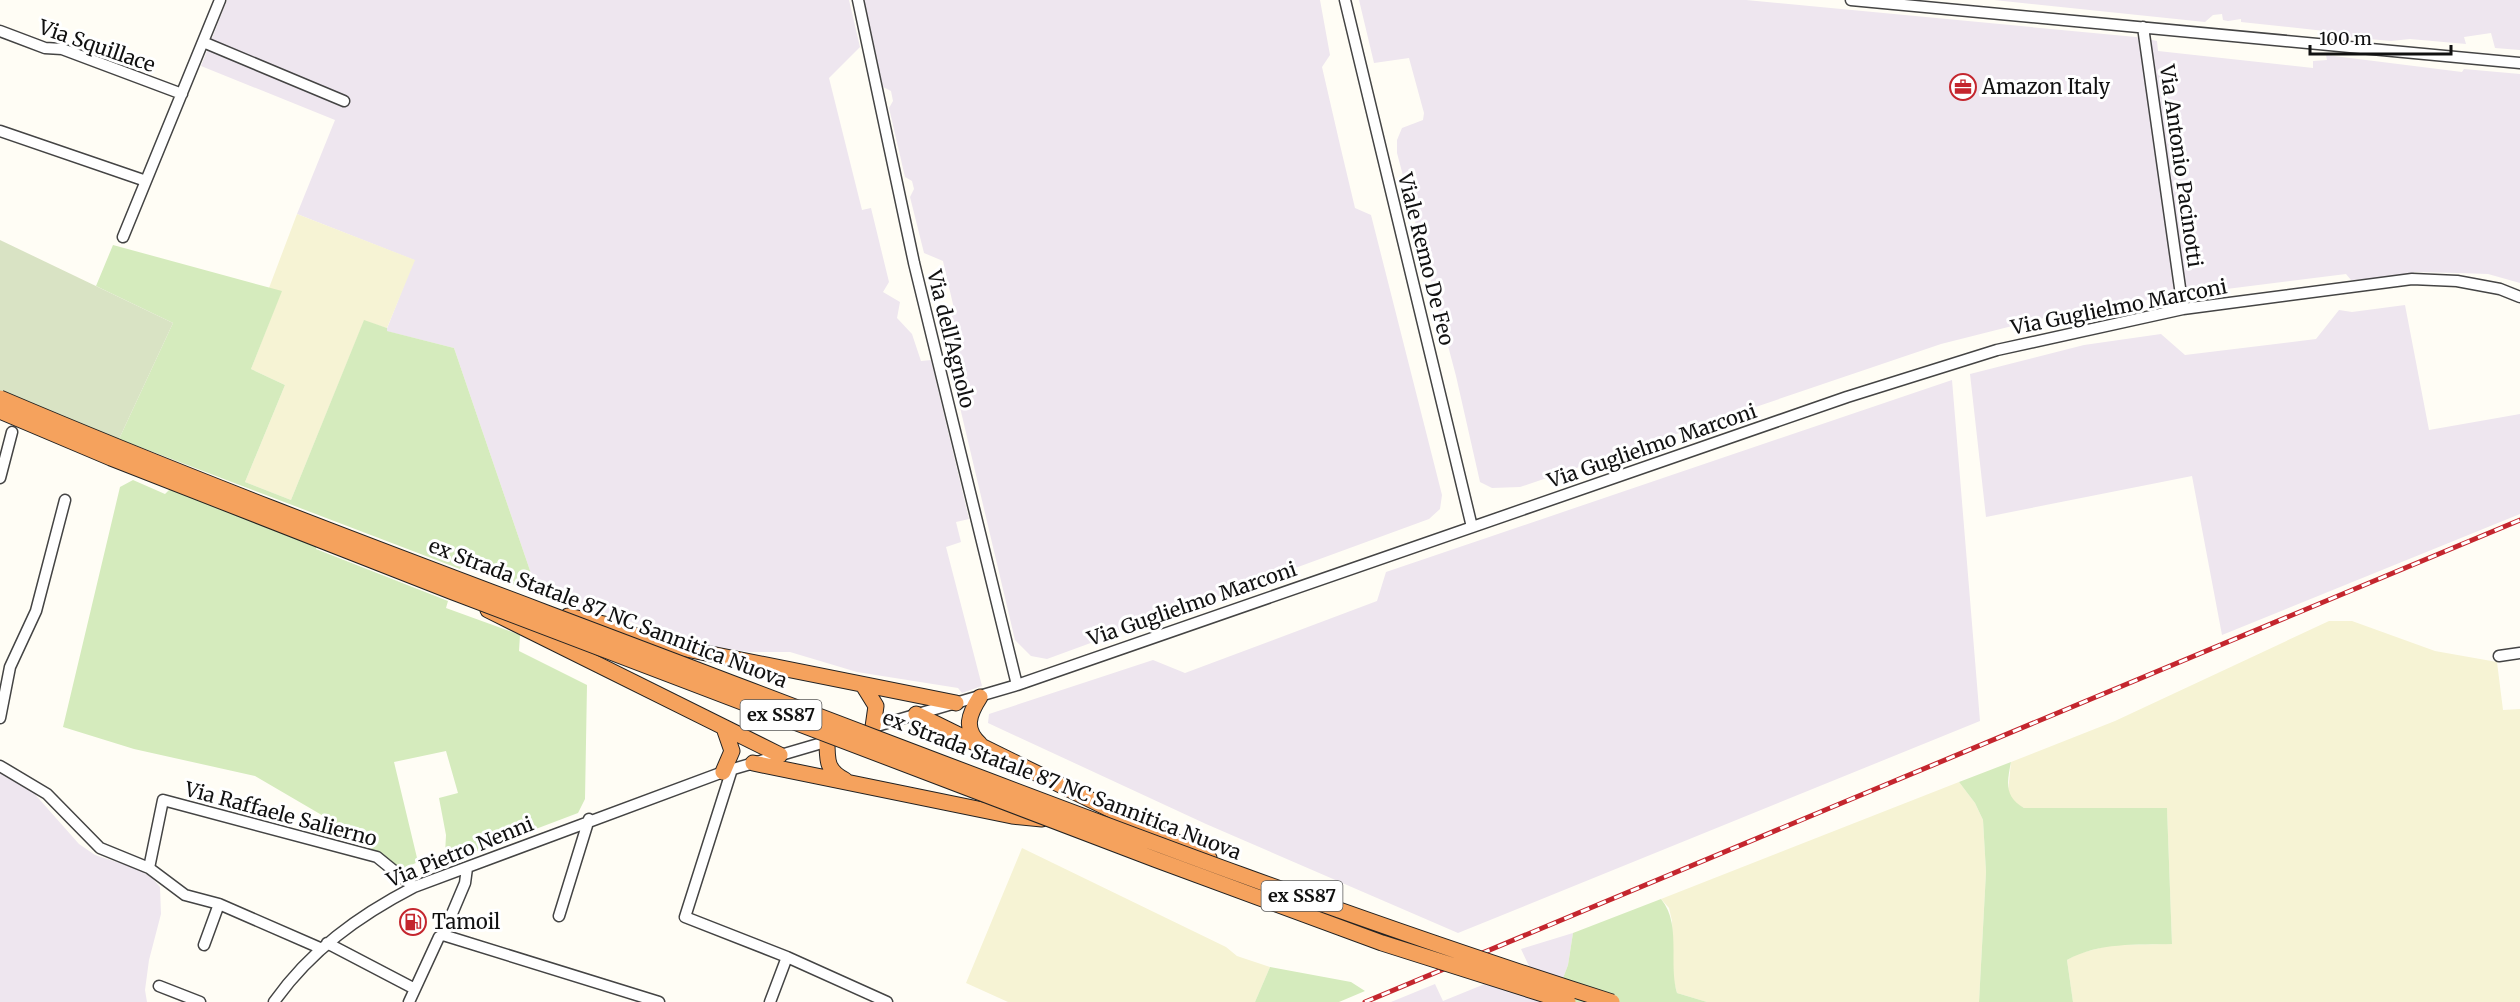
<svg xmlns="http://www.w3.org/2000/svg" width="2520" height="1002" viewBox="0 0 2520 1002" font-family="Merriweather,serif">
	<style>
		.industrial { fill: #eee6ef }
		.farmland { fill: #f6f3d4 }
		.green { fill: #d5ebbd }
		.cemetery { fill: #d9e3c4 }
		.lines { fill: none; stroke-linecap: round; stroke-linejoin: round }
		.minor-casing { stroke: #444; stroke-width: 13 }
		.highway-casing { stroke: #222; stroke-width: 17 }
		.minor { stroke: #fff; stroke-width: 10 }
		.highway { stroke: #f5a25d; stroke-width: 15 }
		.rail-casing { stroke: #c4262e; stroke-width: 5 }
		.rail { stroke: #fff; stroke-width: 3; stroke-dasharray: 9; stroke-linecap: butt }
		.highway-bridge-casing { stroke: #222; stroke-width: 17; stroke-linecap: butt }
		.highway-bridge { stroke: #f5a25d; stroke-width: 15 }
		.labels { text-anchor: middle; stroke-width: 6; stroke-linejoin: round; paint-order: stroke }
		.shield { fill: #fff; stroke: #585858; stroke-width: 1.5 }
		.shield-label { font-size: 18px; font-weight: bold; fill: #111 }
		.street-label { font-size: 20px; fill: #111; stroke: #fff }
		.poi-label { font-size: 20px; fill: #111; stroke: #fff; text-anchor: start }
	</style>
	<rect width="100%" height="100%" fill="#fffdf5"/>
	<path class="industrial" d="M227,0H849L860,47L829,78L862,210L871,208L889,282L883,292L900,302L897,318L912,334L921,361L931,360L969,519L956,522L961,542L946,547L982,686L962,693L958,688L857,672L790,652H749L718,647V650L691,644L601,611L598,617L538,594L454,348L386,331L414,260L297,214L335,120L201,66Z
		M864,0H1320L1330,55L1322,67L1340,145L1355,208L1371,215L1442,495L1440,509L1429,519L1047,659L1031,656L1015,640L941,327L955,313L943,261L924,253L910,197L914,189L912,181L905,177L889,108L893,101L891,91L883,87Z
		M1359,0H1746L2136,37L2157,41L2158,51L2313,68V61L2327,60L2326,55L2462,72L2464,69L2520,74V283L2488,274L2458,273L2414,272V277L2351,280L2346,274L2155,298L2081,316L2080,309L1941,344L1520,487L1492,488L1480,482L1456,376L1397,153V140L1402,128L1423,120L1424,113L1409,58L1374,63Z
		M1994,0H2520V50L2495,48L2491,33L2464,37L2466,44L2410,39L2391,41L2325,35V31L2241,22V19L2228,21L2223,20L2222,14L2213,15L2205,22Z
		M2405,305L2429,430L2520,414V514L2222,635L2192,476L1986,517L1970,374L2084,345L2161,334L2185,355L2316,339L2339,310L2352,312Z
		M1952,380L1980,721L1458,933L1206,824L988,723L989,714L1153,660L1185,673L1377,601L1386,572Z
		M0,773L32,791L79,844L95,855L138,869L152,878L160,887L161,914L149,960L145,990L147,1002H0Z
		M1573,933L1568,965L1554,1002H1391L1435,984L1443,1001L1529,966L1521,949Z"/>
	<path class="farmland" d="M297,214L415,260L387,328L364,321L291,500L245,482L285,385L251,369L281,292L269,288Z
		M2329,621H2352L2435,651L2497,662L2503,710L2520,709V1002H2073L2067,960L2077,954L2111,945L2172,944L2167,809L2024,808L2012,802L2008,792L2011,762L2115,721Z
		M1959,782L1975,803L1983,820L1986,872L1979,1002H1707L1677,993L1673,978L1672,921L1669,908L1661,899Z
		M1022,848L1226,947L1237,956L1270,967L1255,1002H1008L966,983Z"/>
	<path class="green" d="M113,245L282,291L251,369L285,385L245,482L291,500L364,320L387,328V331L454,348L538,594L462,565L460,569L119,439L173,323L96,286Z
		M133,480L165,494L170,489L317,544L316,549L448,601L446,608L520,635L519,651L587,685L585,799L578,813L451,861L445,854L446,835L439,798L458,793L446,751L394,762L418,862L402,869L320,814L255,776L134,749L63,727L120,487Z
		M2011,762C2007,782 2004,797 2024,808H2167L2172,944C2136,945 2099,942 2067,960L2073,1002H1979L1986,872L1983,820L1975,803L1959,782Z
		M1661,899C1682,924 1668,963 1677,993L1707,1002H1554L1568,965L1573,933Z
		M1270,967L1351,982L1365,991L1339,1002H1255Z"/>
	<path class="cemetery" d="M0,240L173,323L119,439L0,391Z"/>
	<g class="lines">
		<defs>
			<path id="minor" d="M858,0L914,263L1017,685
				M1345,0L1472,527
				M1851,0L2520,63
				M2143,27L2183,309
				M0,31L45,48L62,49L182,94
				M203,42L344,101
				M0,131L146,181
				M123,237L220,0
				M0,478L12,432
				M2499,656L2520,653
				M0,718L10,667L36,611L65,500
				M870,728L1017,685L1847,397L1997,350L2183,309L2412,279L2457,281L2500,289L2520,297
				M0,766L47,794L100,848L149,868L185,895L219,904L320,948
				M732,769L685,917L787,957L887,1002
				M149,868L163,800L377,857L414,887
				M559,916L589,819
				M443,935L659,1002
				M327,943L415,989
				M204,945L219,904
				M159,986L200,1002
				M274,1002C310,951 358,916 414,887L723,772L832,740
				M409,1002L439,937L443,935L465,883L467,868
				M770,1002L787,957"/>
			<path id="highway" d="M488,610L780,755
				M568,616L604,624L656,643L956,703
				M863,685L876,706L873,727
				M916,714L1209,858
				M827,741C827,761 827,771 845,780
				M980,744C963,729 969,714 980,697
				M753,763L1012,816L1042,819
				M723,772L732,751L724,728"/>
		</defs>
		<use href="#minor" class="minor-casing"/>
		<use href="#highway" class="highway-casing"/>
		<use href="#minor" class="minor"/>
		<use href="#highway" class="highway"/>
		<defs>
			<path id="rail" d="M1365,1002L2520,520"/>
		</defs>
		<use href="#rail" class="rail-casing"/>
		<use href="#rail" class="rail"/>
		<defs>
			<path id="highway-bridge" d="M0,398C244,502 494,592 742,687C1030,796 1318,909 1612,1002
				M0,411L111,458L453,592L1157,860L1382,943L1568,1002"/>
		</defs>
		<use href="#highway-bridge" class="highway-bridge-casing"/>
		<use href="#highway-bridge" class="highway-bridge"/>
	</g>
	<defs>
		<symbol id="office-ring" viewBox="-11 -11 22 22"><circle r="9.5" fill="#fff" stroke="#c4262e" stroke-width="1.5"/><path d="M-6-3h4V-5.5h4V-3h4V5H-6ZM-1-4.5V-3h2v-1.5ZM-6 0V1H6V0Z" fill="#c4262e"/></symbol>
		<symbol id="fuel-ring" viewBox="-11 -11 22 22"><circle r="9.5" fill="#fff" stroke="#c4262e" stroke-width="1.5"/><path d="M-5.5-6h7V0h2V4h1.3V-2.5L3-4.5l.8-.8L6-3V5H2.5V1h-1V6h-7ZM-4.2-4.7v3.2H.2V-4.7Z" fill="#c4262e"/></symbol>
	</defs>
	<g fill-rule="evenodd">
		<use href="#office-ring" x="1948" y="72" width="30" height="30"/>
		<use href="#fuel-ring" x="398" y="907" width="30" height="30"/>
	</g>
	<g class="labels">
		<g class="shield">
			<rect x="740.5" y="700" width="81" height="30" rx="4.5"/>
			<rect x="1261.5" y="881" width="81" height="30" rx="4.5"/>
		</g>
		<g class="shield-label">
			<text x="781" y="721">ex SS87</text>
			<text x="1302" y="902">ex SS87</text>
		</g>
		<g class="street-label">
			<text transform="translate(97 46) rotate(19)" y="7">Via Squillace</text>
			<text transform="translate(2181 166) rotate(82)" y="7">Via Antonio Pacinotti</text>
			<text transform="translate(1426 259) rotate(76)" y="7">Viale Remo De Feo</text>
			<text transform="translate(2119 307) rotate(-11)" y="7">Via Guglielmo Marconi</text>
			<text transform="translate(951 339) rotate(76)" y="7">Via dell'Agnolo</text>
			<text transform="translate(1652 446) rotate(-19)" y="7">Via Guglielmo Marconi</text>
			<text transform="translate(1192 604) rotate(-19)" y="7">Via Guglielmo Marconi</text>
			<text transform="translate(608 613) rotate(21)" y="7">ex Strada Statale 87 NC Sannitica Nuova</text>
			<text transform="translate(1062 785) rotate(21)" y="7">ex Strada Statale 87 NC Sannitica Nuova</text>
			<text transform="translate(281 814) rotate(15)" y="7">Via Raffaele Salierno</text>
			<text transform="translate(460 852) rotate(-22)" y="7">Via Pietro Nenni</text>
		</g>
		<g class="poi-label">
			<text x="1982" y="94">Amazon Italy</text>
			<text x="432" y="929">Tamoil</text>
		</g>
	</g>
	<path d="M2310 45v9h141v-9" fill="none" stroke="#111111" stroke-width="3"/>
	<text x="2319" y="45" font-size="18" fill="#111111" stroke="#ffffff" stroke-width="4.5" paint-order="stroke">100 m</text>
</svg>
